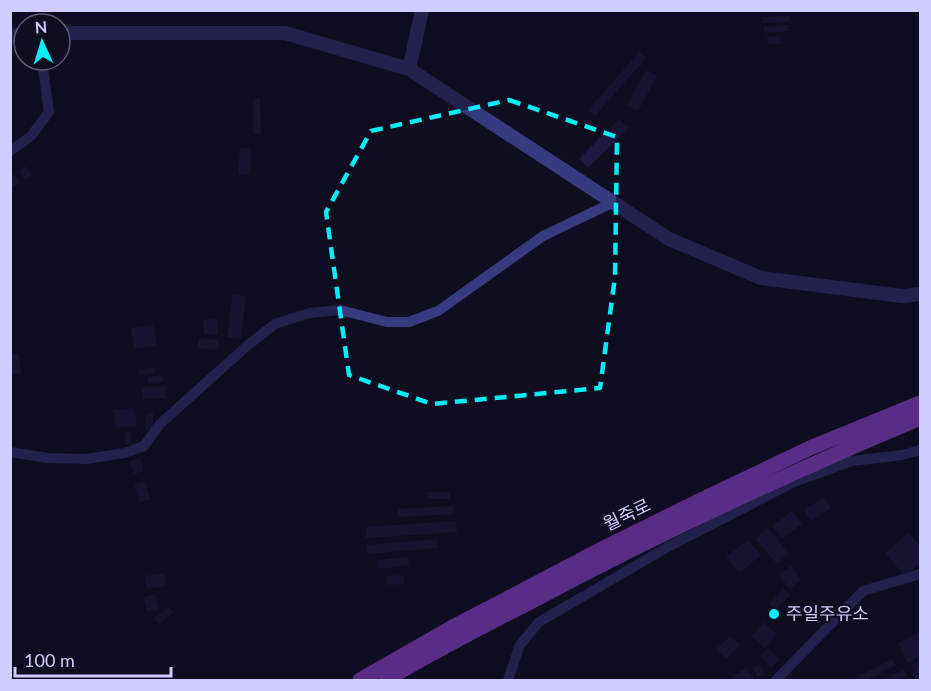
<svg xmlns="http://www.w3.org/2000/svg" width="931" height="691" viewBox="0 0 931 691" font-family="Lato,'Noto Sans KR',sans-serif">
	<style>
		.building { fill: #1f1941 }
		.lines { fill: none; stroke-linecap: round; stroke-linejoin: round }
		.minor { stroke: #383a7f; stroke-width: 10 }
		.tertiary { stroke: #383a7f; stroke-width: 14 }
		.primary { stroke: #b355fe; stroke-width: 15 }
		.marked { fill: none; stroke: #02edf6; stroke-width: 4.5; stroke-dasharray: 12 8; stroke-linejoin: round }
		.poi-dot { fill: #02edf6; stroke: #0f0d20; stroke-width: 2 }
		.labels { text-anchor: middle; stroke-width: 4.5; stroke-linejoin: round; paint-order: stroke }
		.street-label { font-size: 18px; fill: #cfcdff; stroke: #0f0d20 }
		.poi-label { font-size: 18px; fill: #cfcdff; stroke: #0f0d20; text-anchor: start }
	</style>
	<rect width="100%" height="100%" fill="#0f0d20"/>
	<path class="building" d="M790,16V22L763,23V17Z
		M788,25L789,31L764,33V27Z
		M780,36L781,44H768L767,37Z
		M639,52L646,58L595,116L588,110Z
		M646,70L657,76L638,111L627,105Z
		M253,99H260L261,134H254Z
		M619,119L629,128L588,168L579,159Z
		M240,148L251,149L250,175L238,174Z
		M25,166L32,174L26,180L19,171Z
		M14,174L20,182L12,188L14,191L10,194V177Z
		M233,294L246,296L241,339L227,337Z
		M217,319L218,334L204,335L203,320Z
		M153,325L157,346L134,349L131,328Z
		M199,338L219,340L218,350L197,348Z
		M19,353L21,374L12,375L10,354Z
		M155,367L156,373L139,375L138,370Z
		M163,375L164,381L148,383V377Z
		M166,386V398L142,399V387Z
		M135,408L137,426L116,428L114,410Z
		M153,413L154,429L146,430L145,414Z
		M130,432L132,444L126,445L124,433Z
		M140,458L144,471L134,474L130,461Z
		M145,481L150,499L139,502L134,484Z
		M428,492H450V499H428Z
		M824,497L831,508L811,521L804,510Z
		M454,506L455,514L398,517L397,509Z
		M792,511L802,524L782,539L772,526Z
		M456,521L457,532L366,538V527Z
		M767,528L789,553L777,564L755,539Z
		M909,533L920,546V563L905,576L885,553Z
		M437,539V548L367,554L366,545Z
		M748,540L761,555L739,573L726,557Z
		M408,557L409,565L379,569L377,560Z
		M791,566L801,580L790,589L779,575Z
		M164,573L166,586L147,589L145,576Z
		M404,575V584L387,585L386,576Z
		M784,589L790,595L775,610L769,604Z
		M155,594L159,609L147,612L143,597Z
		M169,607L173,613L159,624L154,618Z
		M763,622L777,634L765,648L752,636Z
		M920,632V656L907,663L898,643Z
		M730,636L740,645L726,659L716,649Z
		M768,648L779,659L771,667L760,656Z
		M893,659L896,665L867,680H851Z
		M920,662V680H917L912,665Z
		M759,664L765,673L758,677L752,668Z
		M746,667L754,678L750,680H728Z
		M904,670L907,676L897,680H881Z"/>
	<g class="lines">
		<path class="minor" d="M10,151L31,136L49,112L42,60
			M10,452L48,458L86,459L125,453L144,446L160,424L248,345L275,324L309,313L340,310L387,322H409L438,311L543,236L614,202
			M508,680L520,645L539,622L666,548L794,482L852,461L902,455L920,450
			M776,680L863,591L920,574"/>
		<path class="tertiary" d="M60,33H285L409,69L669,239L761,278L902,296L920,294
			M10,36L24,35
			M409,69L422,10"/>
		<path class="primary" d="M360,680L451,628L604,548L699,501L810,448L920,403
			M386,680C434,651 484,626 534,600C660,533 789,473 920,418"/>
	</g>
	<path d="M0 0H931V691H0ZM509,100L617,137L615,277L600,388L432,404L349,375L326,212L371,131Z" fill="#0f0d20" fill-opacity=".55" fill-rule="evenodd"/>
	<path class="marked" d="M509,100L617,137L615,277L600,388L432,404L349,375L326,212L371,131Z"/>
	<circle class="poi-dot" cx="774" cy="614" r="6"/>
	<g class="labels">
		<g class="street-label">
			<text transform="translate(627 515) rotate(-26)" y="6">월죽로</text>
		</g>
		<g class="poi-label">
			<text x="786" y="620">주일주유소</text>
		</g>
	</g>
	<rect width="931" height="691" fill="none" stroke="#cfcdff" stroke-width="24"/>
	<g transform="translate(42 42) rotate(356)"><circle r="28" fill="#0f0d20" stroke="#5c5a79" stroke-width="1.5"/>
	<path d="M0-4.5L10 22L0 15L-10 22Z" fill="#02edf6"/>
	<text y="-9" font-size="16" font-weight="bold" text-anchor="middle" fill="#cfcdff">N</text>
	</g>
	<path d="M15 667v9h156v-9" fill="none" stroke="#cfcdff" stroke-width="3"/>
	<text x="24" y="667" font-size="18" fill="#cfcdff" stroke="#0f0d20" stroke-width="4.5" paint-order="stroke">100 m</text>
</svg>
